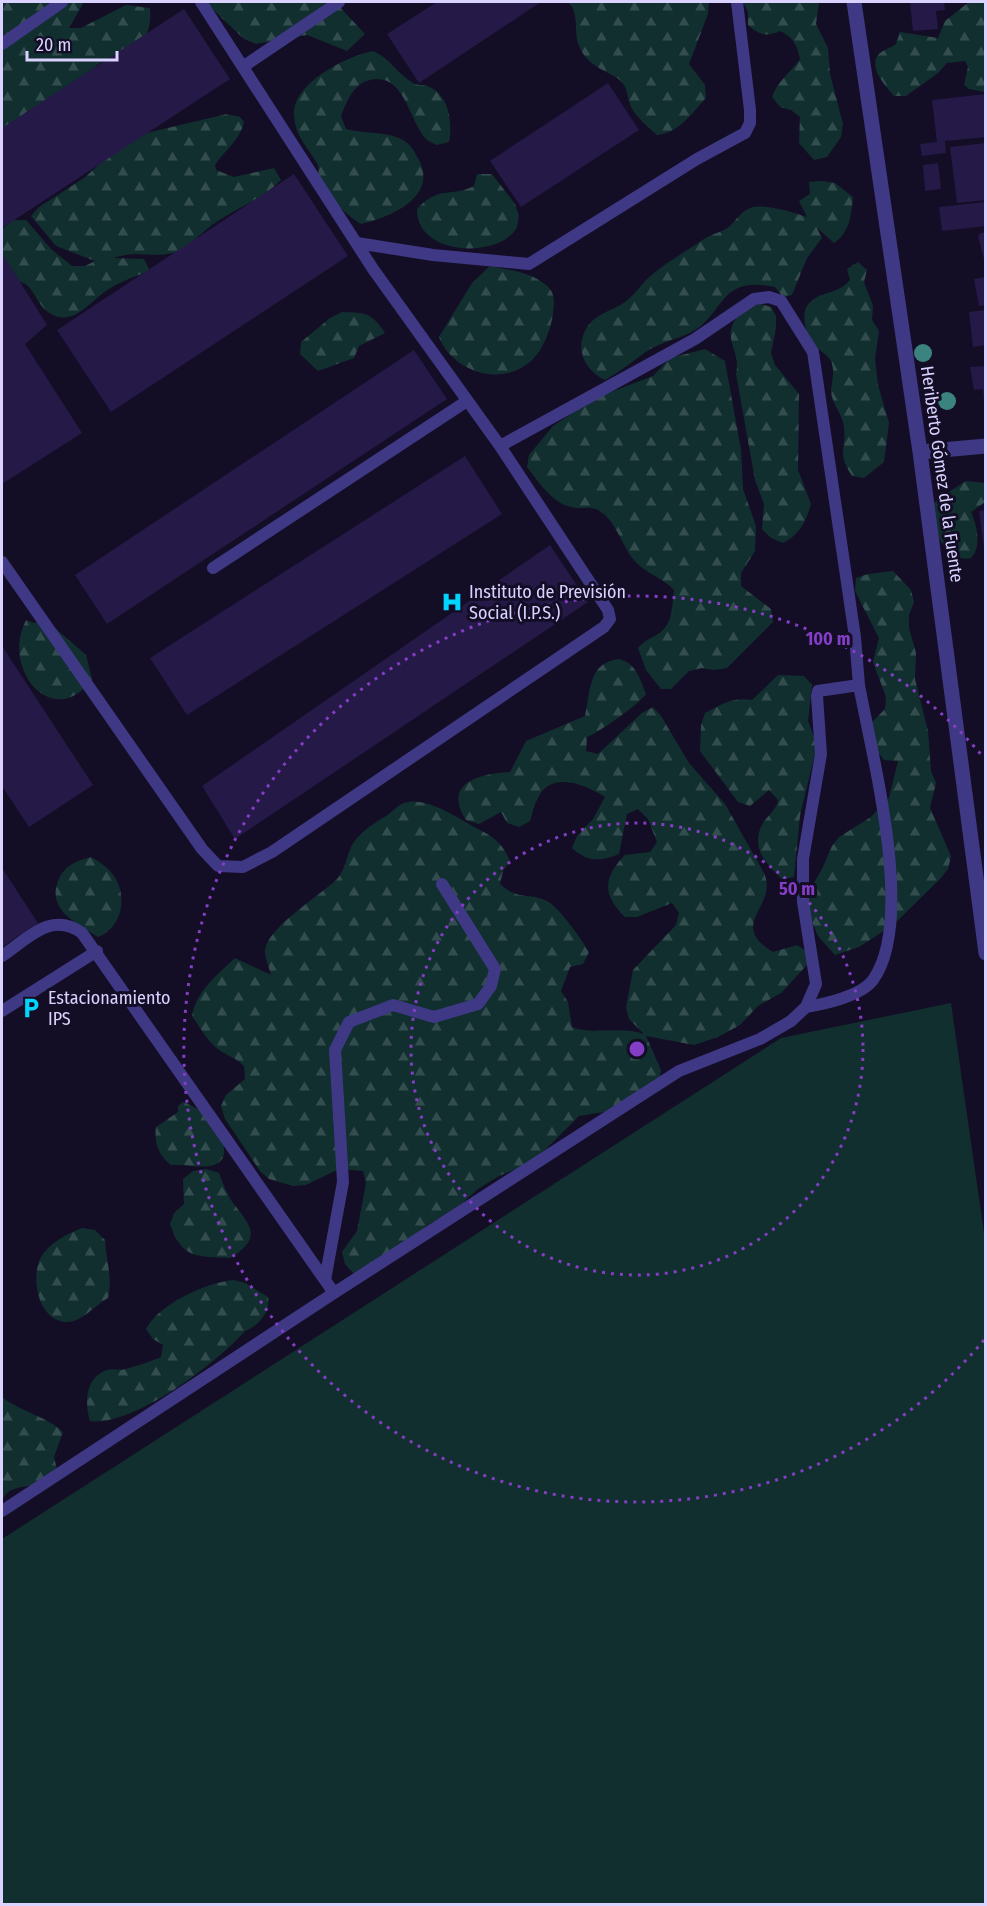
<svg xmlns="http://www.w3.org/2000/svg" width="987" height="1906" viewBox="0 0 987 1906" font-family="'Fira Sans Condensed',sans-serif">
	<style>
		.forest { fill: url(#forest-firs) }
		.park { fill: #112f2f }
		.building { fill: #251947 }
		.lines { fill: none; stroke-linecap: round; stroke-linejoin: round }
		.lane { stroke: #3f3885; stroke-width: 12 }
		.street { stroke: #3f3885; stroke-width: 15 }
		.tree { fill: #3a837f }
		.ring { fill: none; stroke: #843dc5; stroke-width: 3; stroke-dasharray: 3 6 }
		.labels { text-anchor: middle; stroke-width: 6; stroke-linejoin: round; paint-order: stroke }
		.street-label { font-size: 18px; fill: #dad2ff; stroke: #130e25 }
		.poi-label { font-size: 18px; fill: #dad2ff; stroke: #130e25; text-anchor: start }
		.centre { fill: #843dc5; stroke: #130e25; stroke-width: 3 }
		.ring-label { font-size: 18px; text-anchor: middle; font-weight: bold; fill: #843dc5; stroke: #130e25; stroke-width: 6; stroke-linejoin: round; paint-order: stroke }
	</style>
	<defs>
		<pattern id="forest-firs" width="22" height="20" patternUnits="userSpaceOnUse" patternTransform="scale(1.5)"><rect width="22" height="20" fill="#112f2f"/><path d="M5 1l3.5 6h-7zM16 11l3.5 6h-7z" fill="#334c4e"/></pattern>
	</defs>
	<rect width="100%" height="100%" fill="#130e25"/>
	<path class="forest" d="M2,2H84L69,28H81L126,5L150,8C153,56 122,46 96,66C93,69 92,75 89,78C74,94 23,121 2,128Z
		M205,2H335L365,34L347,51L307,35L256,44L244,39Z
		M568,2H709L708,14L689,64L705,85L706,98C691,114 679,133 657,135C648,127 637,118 631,107C628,101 628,91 624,85C614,70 590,72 579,46C573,31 580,12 568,2Z
		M743,2H819L816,24L828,48L830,74L843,124L841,137L827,157L814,160L799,143L800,117L791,110L780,107L772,97C777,82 791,72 800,59C797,45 793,37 780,31C766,37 759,35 748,25V12Z
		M969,2H985V92L969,89L964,85L968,67L965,61L947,63L938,73L906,96H894C886,86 866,66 880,53C885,49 891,48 896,44L900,32L938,38L945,21Z
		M373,51C390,58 398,75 413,83C417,86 423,84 427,86C449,93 453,123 449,142L437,145C432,143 428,141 425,138C409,120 404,72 370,80C353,84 347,101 341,116L346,129C364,134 385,131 401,139C411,144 414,151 419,160C438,197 391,217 361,224C346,215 328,197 320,181C317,175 320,169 317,163C307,146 295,137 294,114C293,83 347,56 373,51Z
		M227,114L240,117L244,122C240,140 225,150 215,165L216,170L234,177L274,168L281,180C261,201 230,210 207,229C197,237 186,249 173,253C152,258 136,250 113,258L144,259L150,271C135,276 116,283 103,293C87,305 71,328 48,312C38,305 36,294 28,286C25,283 20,282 16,280C0,268 2,248 2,229L13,220H26L51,249L72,266H85L95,261L56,246L31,216L39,207L84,178L123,143L142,134Z
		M477,174H492L515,204L519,216C518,219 518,226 516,229C497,259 416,256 417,209C439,185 450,198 474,186Z
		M822,181L835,183L853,197C851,216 850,232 834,243L817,228L822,238L807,258L792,295L783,297L775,287C764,285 749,283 738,288C722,295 715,314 702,325C687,338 664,340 647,351C633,361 621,371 605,380C586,371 575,351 585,331C594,313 611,312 625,302C636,294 643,281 654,273C669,261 688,250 704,239C712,234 722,232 729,227C737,219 742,210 753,207C765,204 796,213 807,217L799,201L810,194L809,182Z
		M858,262L867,270L864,282L873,306L872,320L879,331L875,358L878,385L889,423L884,462L864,478L852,476C836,451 847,450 844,427C843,415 832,404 831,392C831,383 835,374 832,364C829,353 817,351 811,341C806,332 801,315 807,306C818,290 837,296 850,280L847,269Z
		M490,266C509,270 531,272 546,285C556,293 554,302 553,314C550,332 542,354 526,365C496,386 452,370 439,337L472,283Z
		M760,304L771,307L776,316V328L771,353L775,365L799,394L798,470L811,504C806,522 799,535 783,543L771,538L762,529L764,504L755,480L736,374C742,350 719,338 739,315C746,308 750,306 760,304Z
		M342,312C366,313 371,312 385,333L359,346L354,358L318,371L300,354L301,342L330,318Z
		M705,349L725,361L741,450L743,489L756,526L755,551L741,573V586L771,609L773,622L727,668L714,670L702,668L689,671L671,689H661L646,670L638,648C645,640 650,639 658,634C673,625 672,606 674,590C662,577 644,573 633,559C622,545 615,519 598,510C589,505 580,510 571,507C552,503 538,481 527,467L529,455L553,426L595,398L653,376L670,358Z
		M966,481L985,483V502L971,512C977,526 982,546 971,558C943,564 935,529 929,509L938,499Z
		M893,571L911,590L914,602L909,615V628L916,653L915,679L928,731L931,771L936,783L930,808L951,856L948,869L940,879L893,925L859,947L835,955L818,936L803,902L822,869L832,846L839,837L871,817L889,798L898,761L884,760L868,739V726L885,709L886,697L873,662L879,638L855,591L856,578L868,574Z
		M26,620L34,623L47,621L86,655L92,679C54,732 0,670 26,620Z
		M619,659C636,663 640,679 646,694C639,704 600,732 587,737L586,751L598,754L642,713L653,707L661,716L689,763L725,804L764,873C779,907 726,923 773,952L797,945L808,952L807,965L781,993L758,1006L740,1025L718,1037L694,1045L646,1036L661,1070L659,1083L616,1110L579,1116L543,1152L524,1166L499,1176L478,1189L459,1206L426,1226L400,1253L367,1273H353L345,1264L342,1252L357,1231L366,1183L363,1171L339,1169L306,1185L293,1186L269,1179L260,1171L225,1119L221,1106L226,1095L245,1079L244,1066C237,1059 233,1058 224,1053C210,1046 201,1029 192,1016C197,990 217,975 235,958L271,975C269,968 266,960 265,953C263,930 321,895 337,879C347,868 346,853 354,842C362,831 374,823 386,816C392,812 398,805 404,803C424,797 447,812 464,821C485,834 500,836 510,861L503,871L500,884C518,901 529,892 547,901C560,908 581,939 589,952L583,964L570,967L561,991L568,1002L572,1027C595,1036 620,1025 644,1034L629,1019L626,1007L633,970L676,925L679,913L672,903L637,917H625C602,895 603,877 625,855L650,852L657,842L648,819L638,809L627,814L619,854C600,862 588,862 572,848L577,836L593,819L605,797C586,785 551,770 538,798C534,805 532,814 530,821L519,827L507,823L501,812L479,824L466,820C442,782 480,774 510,772L526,741L585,716C591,689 588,663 619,659Z
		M778,675L804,676L812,685L808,721L817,745L800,816L794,877L782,879C765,863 748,845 765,820C770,814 777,808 778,800L769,790L750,806L738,802L700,751L701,725L705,713C722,704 733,697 752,700Z
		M91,857C98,861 104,865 110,871C129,891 124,927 98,937C76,923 47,910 58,881C65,865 74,862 91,857Z
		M183,1102C193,1106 205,1112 211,1120C220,1131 234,1158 214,1165C202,1169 184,1164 171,1165C158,1155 154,1142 156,1127L178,1112V1106Z
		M206,1169L219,1173C223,1183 226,1193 233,1203C251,1226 263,1238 230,1258C198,1256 182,1260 170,1224L174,1213L184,1204L183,1179L193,1171Z
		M82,1228L95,1230L105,1240C106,1261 113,1277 108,1298C95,1305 82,1323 65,1322C38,1320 30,1277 41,1257C49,1243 67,1234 82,1228Z
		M234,1280L245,1283L268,1297C271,1312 258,1326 245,1331C217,1363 133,1427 90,1421C84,1402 86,1377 107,1370C113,1368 120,1371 126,1369C138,1365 150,1362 161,1357L163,1345L153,1339L146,1329C159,1304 207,1282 234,1280Z
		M2,1397C21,1412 46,1416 63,1432L54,1457L57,1470C54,1473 51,1479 47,1481C33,1489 6,1482 2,1503Z"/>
	<path class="park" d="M951,1003L986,1247L985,1904H2V1539L781,1038Z"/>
	<path class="building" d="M437,2H541L419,83L387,34Z
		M910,2H944L945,10L936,11L938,29L913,31Z
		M184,9L230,79L2,228V128Z
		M608,83L639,130L521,207L490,161Z
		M986,94V137L945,141L946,153L922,156L920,144L937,142L932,100Z
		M986,143V200L957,203L950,147Z
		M938,163L941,189L925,191L923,165Z
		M294,174L348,256L111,412L57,330Z
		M986,202V226L942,231L939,207Z
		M981,233H986V267L978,236Z
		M2,253L47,325L25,344L82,433L2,484Z
		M986,277V305L979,306L974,279Z
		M986,310V345L973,347L969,312Z
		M414,350L447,399L107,624L75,575Z
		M986,366V401H984L983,389L974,390L970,367Z
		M465,456L502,514L187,715L150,658Z
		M986,510V547H984L979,511Z
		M550,545L588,602L235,839L202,786Z
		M2,646L93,785L29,827L2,786Z
		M2,868L38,923L2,947Z"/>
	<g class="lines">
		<path class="lane" d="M201,2L373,269L500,446L695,339L754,299L769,297L781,301L813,352L855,637L859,685L818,691L817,696L821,754L803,859V902L816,984L806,1007L791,1021L760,1039L679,1071L334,1293
			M2,44L62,2
			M244,66L339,2
			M357,243L433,255L529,264L697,159L745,133L750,123V110L737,2
			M2,562L202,849L218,866L243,867L272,852L604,627L610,619L608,610L500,446
			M213,568L467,401
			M2,956C29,938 51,911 82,933L334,1293L2,1511
			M806,1007C825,1004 861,996 873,980C916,920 872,756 859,685
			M2,1011L97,951
			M325,1280L343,1182L335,1050L349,1022L393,1005L434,1017L478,1004L491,986L495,969L442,884"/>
		<path class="street" d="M854,2L920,452L986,953
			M920,452L986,446"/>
	</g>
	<g class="tree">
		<circle cx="923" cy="353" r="9"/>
		<circle cx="947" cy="401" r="9"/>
	</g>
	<g class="ring">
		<circle cx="637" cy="1049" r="226"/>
		<path d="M984 1340A453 453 0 1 1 984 758"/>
	</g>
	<defs>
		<symbol id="hospital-bare" viewBox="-9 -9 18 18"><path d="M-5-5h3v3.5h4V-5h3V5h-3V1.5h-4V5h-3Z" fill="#00d5fd" stroke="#130e25" stroke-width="2.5" paint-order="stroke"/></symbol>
		<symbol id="parking-bare" viewBox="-9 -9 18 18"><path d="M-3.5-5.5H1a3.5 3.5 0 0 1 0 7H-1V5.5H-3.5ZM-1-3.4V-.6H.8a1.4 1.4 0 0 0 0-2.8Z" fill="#00d5fd" stroke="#130e25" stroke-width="2.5" paint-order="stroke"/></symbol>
	</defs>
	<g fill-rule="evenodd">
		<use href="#hospital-bare" x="437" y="587" width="30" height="30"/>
		<use href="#parking-bare" x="16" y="993" width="30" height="30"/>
	</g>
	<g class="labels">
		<g class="street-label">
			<text transform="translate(942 474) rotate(82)" y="6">Heriberto Gómez de la Fuente</text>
		</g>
		<g class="poi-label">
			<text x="469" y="598">Instituto de Previsión<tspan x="469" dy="21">Social (I.P.S.)</tspan></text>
			<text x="48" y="1004">Estacionamiento<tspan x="48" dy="21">IPS</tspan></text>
		</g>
	</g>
	<circle cx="637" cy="1049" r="9" class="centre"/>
	<g class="ring-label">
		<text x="828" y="645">100 m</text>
		<text x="797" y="895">50 m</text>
	</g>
	<rect width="987" height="1906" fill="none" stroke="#dad2ff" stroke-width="6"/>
	<path d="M27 51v9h90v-9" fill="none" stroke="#dad2ff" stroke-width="3"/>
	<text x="36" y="51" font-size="18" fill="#dad2ff" stroke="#130e25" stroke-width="4.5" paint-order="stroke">20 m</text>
</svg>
